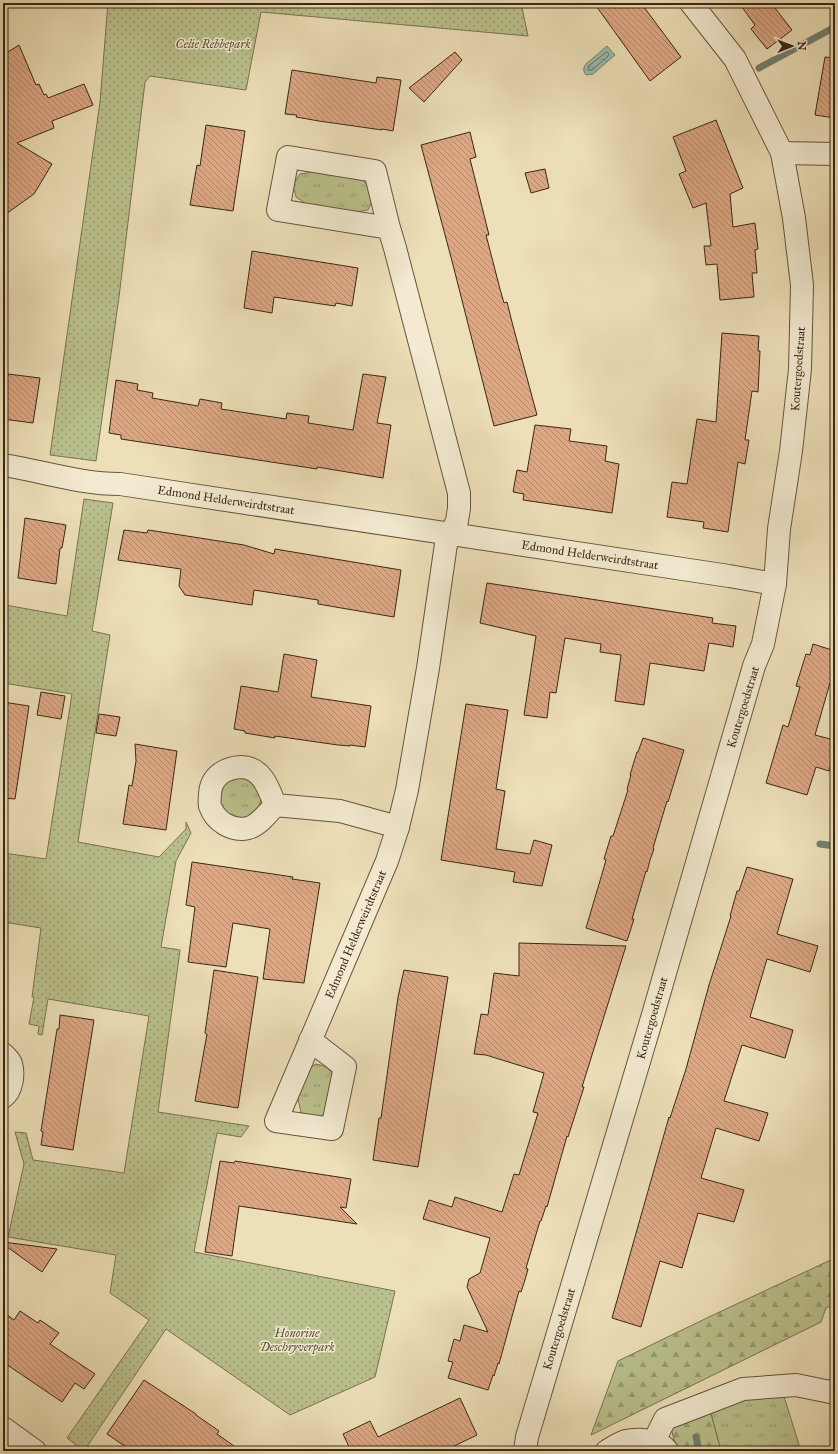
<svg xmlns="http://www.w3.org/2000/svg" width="838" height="1454" viewBox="0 0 838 1454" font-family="'IM FELL Great Primer',serif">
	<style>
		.grass { fill: url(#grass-tufts); stroke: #797451 }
		.forest { fill: url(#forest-firs); stroke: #797451 }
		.park { fill: url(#park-dots); stroke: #797451 }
		.water { fill: url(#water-ripples); stroke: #728171 }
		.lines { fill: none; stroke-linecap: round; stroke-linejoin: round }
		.shore { stroke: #687262; stroke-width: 1 }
		.stream { stroke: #728171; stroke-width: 7 }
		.building { fill: url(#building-back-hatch); stroke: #382815 }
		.minor-casing { stroke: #65563e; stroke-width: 24 }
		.minor { stroke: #f3ead1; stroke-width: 22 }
		.labels { text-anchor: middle; stroke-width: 3; stroke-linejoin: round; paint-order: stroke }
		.park-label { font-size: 12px; font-style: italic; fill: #584e33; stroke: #f3ead1 }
		.street-label { font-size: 12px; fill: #382815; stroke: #f3ead1 }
	</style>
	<defs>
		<pattern id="grass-tufts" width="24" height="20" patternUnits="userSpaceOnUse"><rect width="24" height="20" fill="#bac18d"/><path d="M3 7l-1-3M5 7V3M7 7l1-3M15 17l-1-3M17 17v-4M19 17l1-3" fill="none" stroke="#989d72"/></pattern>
		<pattern id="forest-firs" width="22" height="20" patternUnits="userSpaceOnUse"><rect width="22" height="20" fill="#bac18d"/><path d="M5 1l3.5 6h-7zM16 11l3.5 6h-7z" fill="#989d72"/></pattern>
		<pattern id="park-dots" width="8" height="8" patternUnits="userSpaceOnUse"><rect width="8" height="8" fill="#bac18d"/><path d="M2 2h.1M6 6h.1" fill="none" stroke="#989d72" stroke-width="1.8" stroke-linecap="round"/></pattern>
		<pattern id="water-ripples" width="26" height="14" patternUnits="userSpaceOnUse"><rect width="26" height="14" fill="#99bdae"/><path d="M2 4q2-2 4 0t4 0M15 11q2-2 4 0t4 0" fill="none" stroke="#7e9a8c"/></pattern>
		<pattern id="building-back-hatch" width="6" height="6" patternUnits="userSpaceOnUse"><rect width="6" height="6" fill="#dea885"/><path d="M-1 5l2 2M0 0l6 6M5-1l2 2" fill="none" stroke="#b5896c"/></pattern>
	</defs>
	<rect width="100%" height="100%" fill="#eddfb8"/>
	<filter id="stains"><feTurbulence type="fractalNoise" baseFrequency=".005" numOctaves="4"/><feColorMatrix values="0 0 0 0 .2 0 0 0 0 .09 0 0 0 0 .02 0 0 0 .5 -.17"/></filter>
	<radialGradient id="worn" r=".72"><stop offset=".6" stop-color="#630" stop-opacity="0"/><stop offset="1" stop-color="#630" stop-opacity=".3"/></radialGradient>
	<path class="grass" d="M313,172L361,179L371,187L373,198L368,210L355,212L308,205L296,197L293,185L300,174Z
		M234,777L251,779C253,783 258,788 260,792C264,802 255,817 244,819C239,819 233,817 229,816L219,803L221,787Z
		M315,1064C342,1067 331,1089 329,1109L321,1116L311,1118L301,1112L298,1099L309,1070Z
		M782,1390L801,1451H721L710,1410Z"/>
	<path class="forest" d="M835,1258V1304L826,1308L821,1322L591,1435L618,1361L711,1316Z
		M710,1410L721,1451H677L671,1428Z"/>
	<path class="park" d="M108,3H521L528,36L261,12L246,90L150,76L145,82L119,297L96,461L50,455L100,102Z
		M84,499L113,503L92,631L110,635L78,842L159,857L186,829V822L191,833L176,861L161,947L180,950L158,1112L249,1126L241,1137L217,1133L194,1252L395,1291L375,1377L290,1415L166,1329L84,1451L67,1438L149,1320L110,1293L116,1255L8,1237L24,1164L15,1132L26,1133L33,1160L124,1173L149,1016L48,999L42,1035L38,1034L39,1026L29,1024L34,997H32L41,928L3,922V853L46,859L72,694L3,683V622L5,605L67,616Z"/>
	<path class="water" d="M607,46L615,55L593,74L586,75C583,71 583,68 586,64Z"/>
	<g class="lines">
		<path class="shore" d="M607,52L609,54L608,56L592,70H588L589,66Z"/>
		<path class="stream" d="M759,68L835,27
			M820,844L835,846
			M696,1437L699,1451"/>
	</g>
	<path class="building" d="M594,3H641L681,57L650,81Z
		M739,3H771L792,30L767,49L751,29L755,25Z
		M19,45L36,85L39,84L44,95L46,94L48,98L84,84L93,105L52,121L54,128L17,143L52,164L34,194L3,216V55Z
		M455,52L462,60L424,102L409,88Z
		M825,57L835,58V118L815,115Z
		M292,70L376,83L377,77L401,80L393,131L382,129V130L319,121L296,117L297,115L285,114Z
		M716,120L743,188L730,194L733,227L755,223L758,249L755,250L757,273H752L754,297L720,300L717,264L706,265L704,246H711L706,203L693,208L679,174L686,171L673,137Z
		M206,125L245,131L233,211L190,205L197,165L200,166Z
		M470,132L476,157L470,159L489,235H486L500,289L504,303L507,302L513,326L537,415L494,426L452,261L421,145Z
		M545,169L549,188L531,193L525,173Z
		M252,251L358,268L352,306L336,303L335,306L274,297L272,313L244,308Z
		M722,333L759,336L758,351H760L758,392L752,391L745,440H749L745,464L738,462L728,532L703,528L704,522L667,517L672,482L687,484L697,419L716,422Z
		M8,374L40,378L33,423L3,419V397H5Z
		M363,374L386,377L377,423L391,425L383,478L317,467V469L121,439V435L109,433L116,380L138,384L137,390L153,393L152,398L198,406L200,399L222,403L221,409L286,419L287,413L309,416L308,423L353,430Z
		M535,425L571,429L569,441L607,446L605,461L619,464L612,513L523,500L524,494L513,492L517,470L527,472Z
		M25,518L66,525L62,548H60L56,584L18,578Z
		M124,530L147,533L148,530L168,533L244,545L274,554L275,549L401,570L394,617L318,604V600L254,590L252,605L185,595L179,586L181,569L118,560Z
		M487,583L713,618L712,623L736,626L733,647L709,643L704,671L650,663L644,705L615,701L621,655L600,652L601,644L565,638L556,693L550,692L547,718L524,715L536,636L480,623Z
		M813,644L835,651V685L830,683L815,735L834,740L831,752L833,756L829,771L816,767L807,795L766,783L783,725L788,727L800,687L796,686L806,654L810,655Z
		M284,654L317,660L311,697L371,706L365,747L350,745V746L338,745L275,736V738L245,733V731L234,729L241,686L278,692Z
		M41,692L65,696L61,719L37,715Z
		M3,702L29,706L15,799L3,798Z
		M466,704L508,710L496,789L505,791L496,849L530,854L534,840L552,845L542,886L513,882L515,872L441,860Z
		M99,714L120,717L116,736L96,733Z
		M643,738L684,750L668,802L667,801L653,848L654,849L650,860L647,872L646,871L632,919H634L627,941L586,928L602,874L606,860L604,859L611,836H613L628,790L627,789L631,775H630L637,752H638Z
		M135,744L177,751L166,830L123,824L129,785L132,786L136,761Z
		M192,862L293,877L292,879L320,883L304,983L263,979L270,929L233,923L226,967L188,962L195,907L186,905Z
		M747,867L793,879L777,934L818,946L810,972L767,959L750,1017L793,1030L785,1058L742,1045L724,1101L768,1113L764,1126L759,1141L716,1128L701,1178L744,1190L734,1222L698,1213L682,1268L660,1261L641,1327L612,1318L669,1117L670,1118L686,1069L709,985L731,916H730L737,891H739Z
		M519,943L626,946L582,1087H584L568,1137L567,1136L547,1207L546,1206L541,1221H540L526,1268L528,1269L525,1280L521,1292L519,1291L499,1364L498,1363L494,1376L493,1375L488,1390L448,1378L453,1362L448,1361L454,1339L460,1341L464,1325L488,1332L467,1287L469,1279L480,1273L490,1238L423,1219L429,1200L452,1207L455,1197L502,1212L514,1174L519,1175L538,1113L533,1112L544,1073L486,1055L474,1054L481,1014L488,1015L494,973L519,976Z
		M214,970L258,977L238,1108L195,1101L207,1034L205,1033Z
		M404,970L448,977L418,1167L373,1160L379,1118H381L398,997Z
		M60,1015L94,1020L73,1150L41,1145L43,1132L41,1131L57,1029H59Z
		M220,1161L234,1163L235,1161L351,1179L346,1208L340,1207L357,1224L239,1206L232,1256L205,1252Z
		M3,1242L57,1249L42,1272L3,1244Z
		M20,1311L38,1323L40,1320L59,1333L50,1344L95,1374L84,1389L75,1383L62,1402L3,1362V1312L14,1320Z
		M144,1380L196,1414V1415L219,1431L217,1434L241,1451H132L107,1434Z
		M460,1398L477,1435L444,1451H351L343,1434L370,1421L378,1437Z"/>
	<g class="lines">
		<defs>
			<g id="minor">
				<path d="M691,3L735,59L782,153L794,218L802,285L800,369L791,451L779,529L775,584"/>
				<path d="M782,153L835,154"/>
				<path id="s1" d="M3,465C42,471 80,484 120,484L729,576L775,584L763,644L754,666L652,1018L527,1437L525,1451"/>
				<path d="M275,805C269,812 258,826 248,828C232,832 215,821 210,806C209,802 210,797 210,794C211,776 225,768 241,767C262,767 269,789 275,805L340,811L398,827"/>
				<path id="s2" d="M310,1040L345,1067L332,1129L276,1121L387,861L398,827L407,790L428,668L446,544L457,521L459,508V493L395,248L389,228L375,171L288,157L278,210L389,228"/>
				<path d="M3,1054C6,1057 10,1060 11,1064C14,1074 12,1091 3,1097"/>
				<path d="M3,1428L35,1451"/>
				<path d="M654,1441L665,1419L743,1389L796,1385L835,1393"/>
				<path d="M607,1451C612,1448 620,1442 626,1441C638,1438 661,1440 667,1451"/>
			</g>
		</defs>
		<use href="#minor" class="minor-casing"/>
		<use href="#minor" class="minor"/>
	</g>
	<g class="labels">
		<g class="park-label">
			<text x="213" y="48">Celie Rebbepark</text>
			<text x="297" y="1337">Honorine<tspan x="297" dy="14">Deschryverpark</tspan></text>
		</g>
		<g class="street-label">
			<text transform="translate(798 369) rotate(-86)" y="4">Koutergoedstraat</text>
			<text dy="4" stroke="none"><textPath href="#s1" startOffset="226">Edmond Helderweirdtstraat</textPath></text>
			<text dy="4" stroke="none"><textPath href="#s1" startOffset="594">Edmond Helderweirdtstraat</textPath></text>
			<text transform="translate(743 707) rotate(-73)" y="4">Koutergoedstraat</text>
			<text dy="4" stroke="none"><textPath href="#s2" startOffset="367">Edmond Helderweirdtstraat</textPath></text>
			<text transform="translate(652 1018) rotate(-74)" y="4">Koutergoedstraat</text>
			<text transform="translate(559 1329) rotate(-73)" y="4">Koutergoedstraat</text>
		</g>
	</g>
	<rect width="838" height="1454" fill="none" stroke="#eddfb8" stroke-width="16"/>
	<rect x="4" y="4" width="830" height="1446" fill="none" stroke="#382815" stroke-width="2"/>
	<rect x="8" y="8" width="822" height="1438" fill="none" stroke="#382815"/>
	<g transform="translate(792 46) rotate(89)" stroke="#f3ead1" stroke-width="3" paint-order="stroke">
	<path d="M0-3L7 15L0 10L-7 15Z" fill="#382815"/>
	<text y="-6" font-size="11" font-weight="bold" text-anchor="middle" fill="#382815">N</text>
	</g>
	<rect width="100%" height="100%" filter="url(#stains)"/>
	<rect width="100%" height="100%" fill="url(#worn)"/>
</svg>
